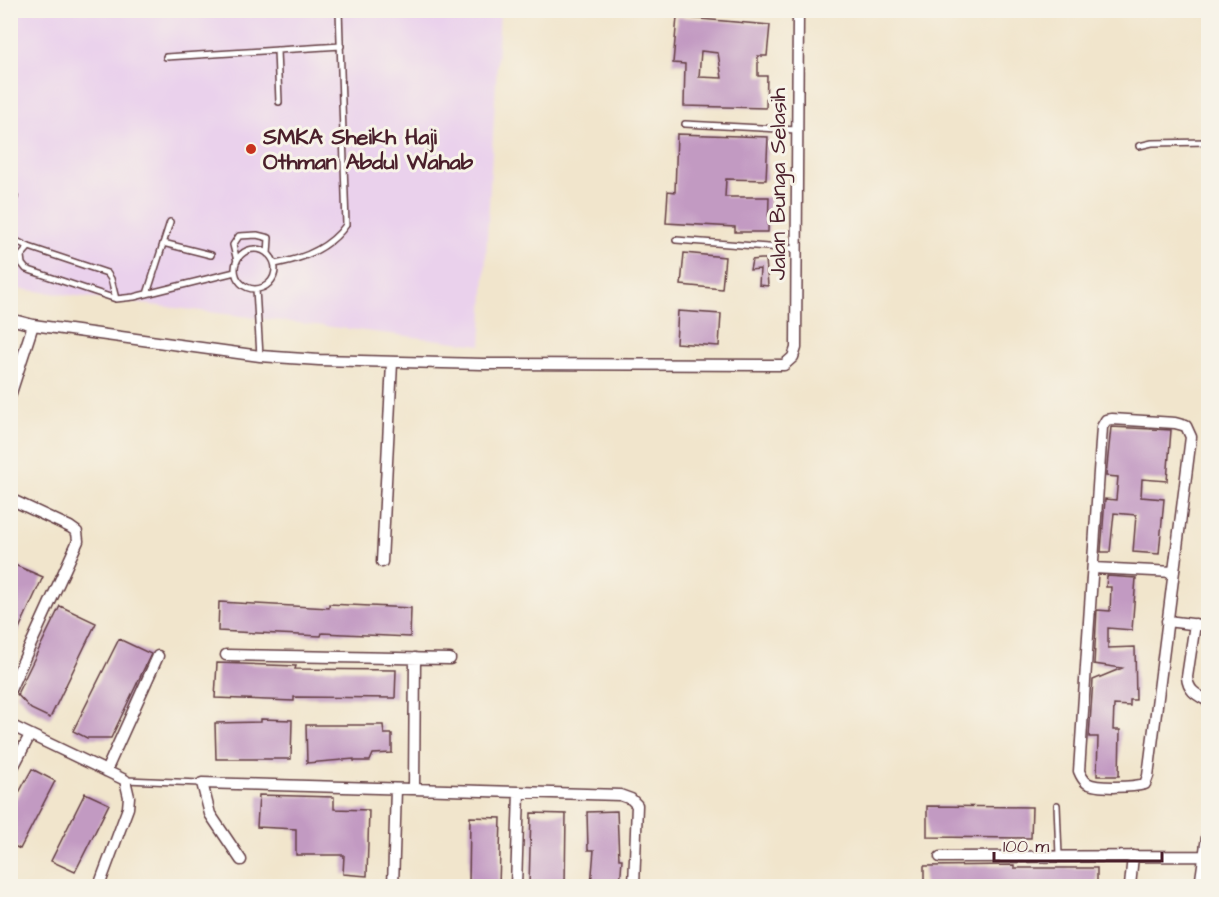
<svg xmlns="http://www.w3.org/2000/svg" width="1219" height="897" viewBox="0 0 1219 897" font-family="'Architects Daughter',sans-serif">
	<style>
		.built { fill: #ead1ec }
		.building { fill: #c29ac2; fill-rule: evenodd }
		.lines { fill: none; stroke-linecap: round; stroke-linejoin: round }
		.lane-casing { stroke: #633d43; stroke-width: 8 }
		.street-casing { stroke: #633d43; stroke-width: 13 }
		.lane { stroke: #fff; stroke-width: 5 }
		.street { stroke: #fff; stroke-width: 10 }
		.poi-dot { fill: #c8321e; stroke: #f7f3e8; stroke-width: 2 }
		.labels { text-anchor: middle; stroke-width: 6; stroke-linejoin: round; paint-order: stroke }
		.poi-label { font-size: 22px; font-weight: bold; fill: #4a1f2b; stroke: #f7f3e8; text-anchor: start }
		.street-label { font-size: 22px; fill: #4a1f2b; stroke: #f7f3e8 }
	</style>
	<rect width="100%" height="100%" fill="#f7f3e8"/>
	<filter id="ink" filterUnits="userSpaceOnUse"><feTurbulence type="fractalNoise" baseFrequency=".0167" numOctaves="2"/><feDisplacementMap in="SourceGraphic" scale="12" xChannelSelector="R" yChannelSelector="G"/><feConvolveMatrix kernelMatrix="1 2 1 2 8 2 1 2 1" color-interpolation-filters="sRGB"/></filter>
	<filter id="wash" filterUnits="userSpaceOnUse"><feTurbulence type="fractalNoise" baseFrequency=".008" numOctaves="4" result="noise"/><feDisplacementMap in="SourceGraphic" scale="24" xChannelSelector="R" yChannelSelector="G"/><feGaussianBlur stdDeviation="1.35" result="paint"/><feColorMatrix in="noise" values="0 0 0 0 0 0 0 0 0 0 0 0 0 0 0 0 0 1.4 0 .05"/><feComposite in="paint" operator="in"/></filter>
	<g filter="url(#wash)">
		<rect width="100%" height="100%" fill="#f1e5cc"/>
		<path class="built" d="M11,11H500L481,345L11,288Z"/>
		<g id="blocks">
			<path class="building" d="M677,17L770,25L767,56H758V76H767L766,108L684,106L685,64L673,63ZM701,51L718,53L722,78L699,77Z
				M677,134L768,137L766,180L726,179L725,197H769L768,232H735V227L666,223L668,191L675,192Z
				M684,253L725,257L722,289L681,285Z
				M761,259H766L768,286L759,285L760,269L750,270L752,260Z
				M678,311L721,314L719,346L676,343Z
				M1111,427L1171,430L1167,481L1142,479L1141,497L1164,499L1159,554L1133,552L1136,515L1114,513L1110,552H1101L1105,499L1116,500L1118,477L1106,476Z
				M10,563L43,577L10,648Z
				M1107,576L1136,578L1132,630L1108,628V648L1135,647L1136,700H1130V706L1114,705L1113,730H1120L1119,776H1097L1098,737H1089L1093,680L1122,668L1094,664L1097,610L1110,611L1111,587H1106Z
				M219,602L329,608V604L411,608L410,637L322,633L321,636L218,631Z
				M60,606L96,623L50,718L31,709L17,694Z
				M119,639L151,654L111,738H87L73,731Z
				M217,663L296,666L295,669L396,670L395,698L294,697V701L215,698Z
				M261,719L292,720L291,759H216L215,723L261,722Z
				M306,725H383L384,734H392V753L373,754L370,761H354V759L307,763Z
				M32,769L55,781L20,849L10,844V809Z
				M85,793L109,804L75,872L51,861Z
				M259,795L334,797V809L369,810L367,876L343,874L344,855H296V829L257,827Z
				M927,806L1032,807L1031,838L927,837Z
				M617,811L619,859H622L620,886H591L594,850H588L587,812Z
				M531,813L566,814L565,886H529Z
				M470,817L501,818L499,886H469Z
				M1014,865V868H1097V886H924V866Z"/>
		</g>
	</g>
	<g filter="url(#ink)">
		<use href="#blocks" fill-opacity="0" stroke="#633d43" stroke-width="1.5"/>
		<g class="lines">
			<defs>
				<path id="lane" d="M277,50L279,102
					M166,57L341,46
					M685,124L797,130
					M1139,146L1152,143L1208,142
					M10,208L15,197
					M10,238L29,247L107,273L111,279L116,299
					M676,240L795,249
					M163,243L211,255
					M29,247L21,256L22,264L26,269L116,299L134,297L235,272
					M235 269a20 20 0 1 1 40 0a20 20 0 1 1-40 0Z
					M237,261L233,245L239,236L257,235L269,238L268,254
					M275,264C303,259 329,249 346,225L339,10
					M256,289L260,356
					M147,294L170,222
					M125,780L201,783
					M1057,805L1059,856"/>
				<path id="street" d="M10,319L33,325L260,356L319,360L483,364L784,365L793,357L796,348L798,10
					M10,396L33,325
					M1112,419L1175,423L1186,426L1191,437L1148,776L1145,784C1134,787 1097,789 1087,783C1083,780 1081,776 1079,771L1102,427L1106,420Z
					M10,499L70,527L77,532L78,541L10,690
					M382,562L392,363
					M1093,568L1174,572
					M1167,621L1208,626
					M1195,624L1187,677C1188,691 1197,695 1208,701
					M226,655L450,659
					M10,725L125,780L129,797L128,808L99,886
					M106,771L158,656
					M10,773L30,735
					M414,789L415,658
					M940,857L1204,856
					M241,860L210,814L202,783L620,795L631,799L637,805L634,886
					M393,886L396,789
					M516,886L519,792
					M1130,886L1133,856
					M1200,886L1208,830"/>
			</defs>
			<use href="#lane" class="lane-casing"/>
			<use href="#street" class="street-casing"/>
			<use href="#lane" class="lane"/>
			<use href="#street" class="street"/>
		</g>
	</g>
	<circle class="poi-dot" cx="251" cy="149" r="6"/>
	<g class="labels">
		<g class="poi-label">
			<text x="263" y="144">SMKA Sheikh Haji<tspan x="263" dy="25">Othman Abdul Wahab</tspan></text>
		</g>
		<g class="street-label">
			<text transform="translate(777 184) rotate(-90)" y="8">Jalan Bunga Selasih</text>
		</g>
	</g>
	<rect width="1219" height="897" fill="none" stroke="#f7f3e8" stroke-width="36"/>
	<path d="M994 852v9h168v-9" fill="none" stroke="#4a1f2b" stroke-width="3"/>
	<text x="1003" y="852" font-size="18" fill="#4a1f2b" stroke="#f7f3e8" stroke-width="4.5" paint-order="stroke">100 m</text>
</svg>
